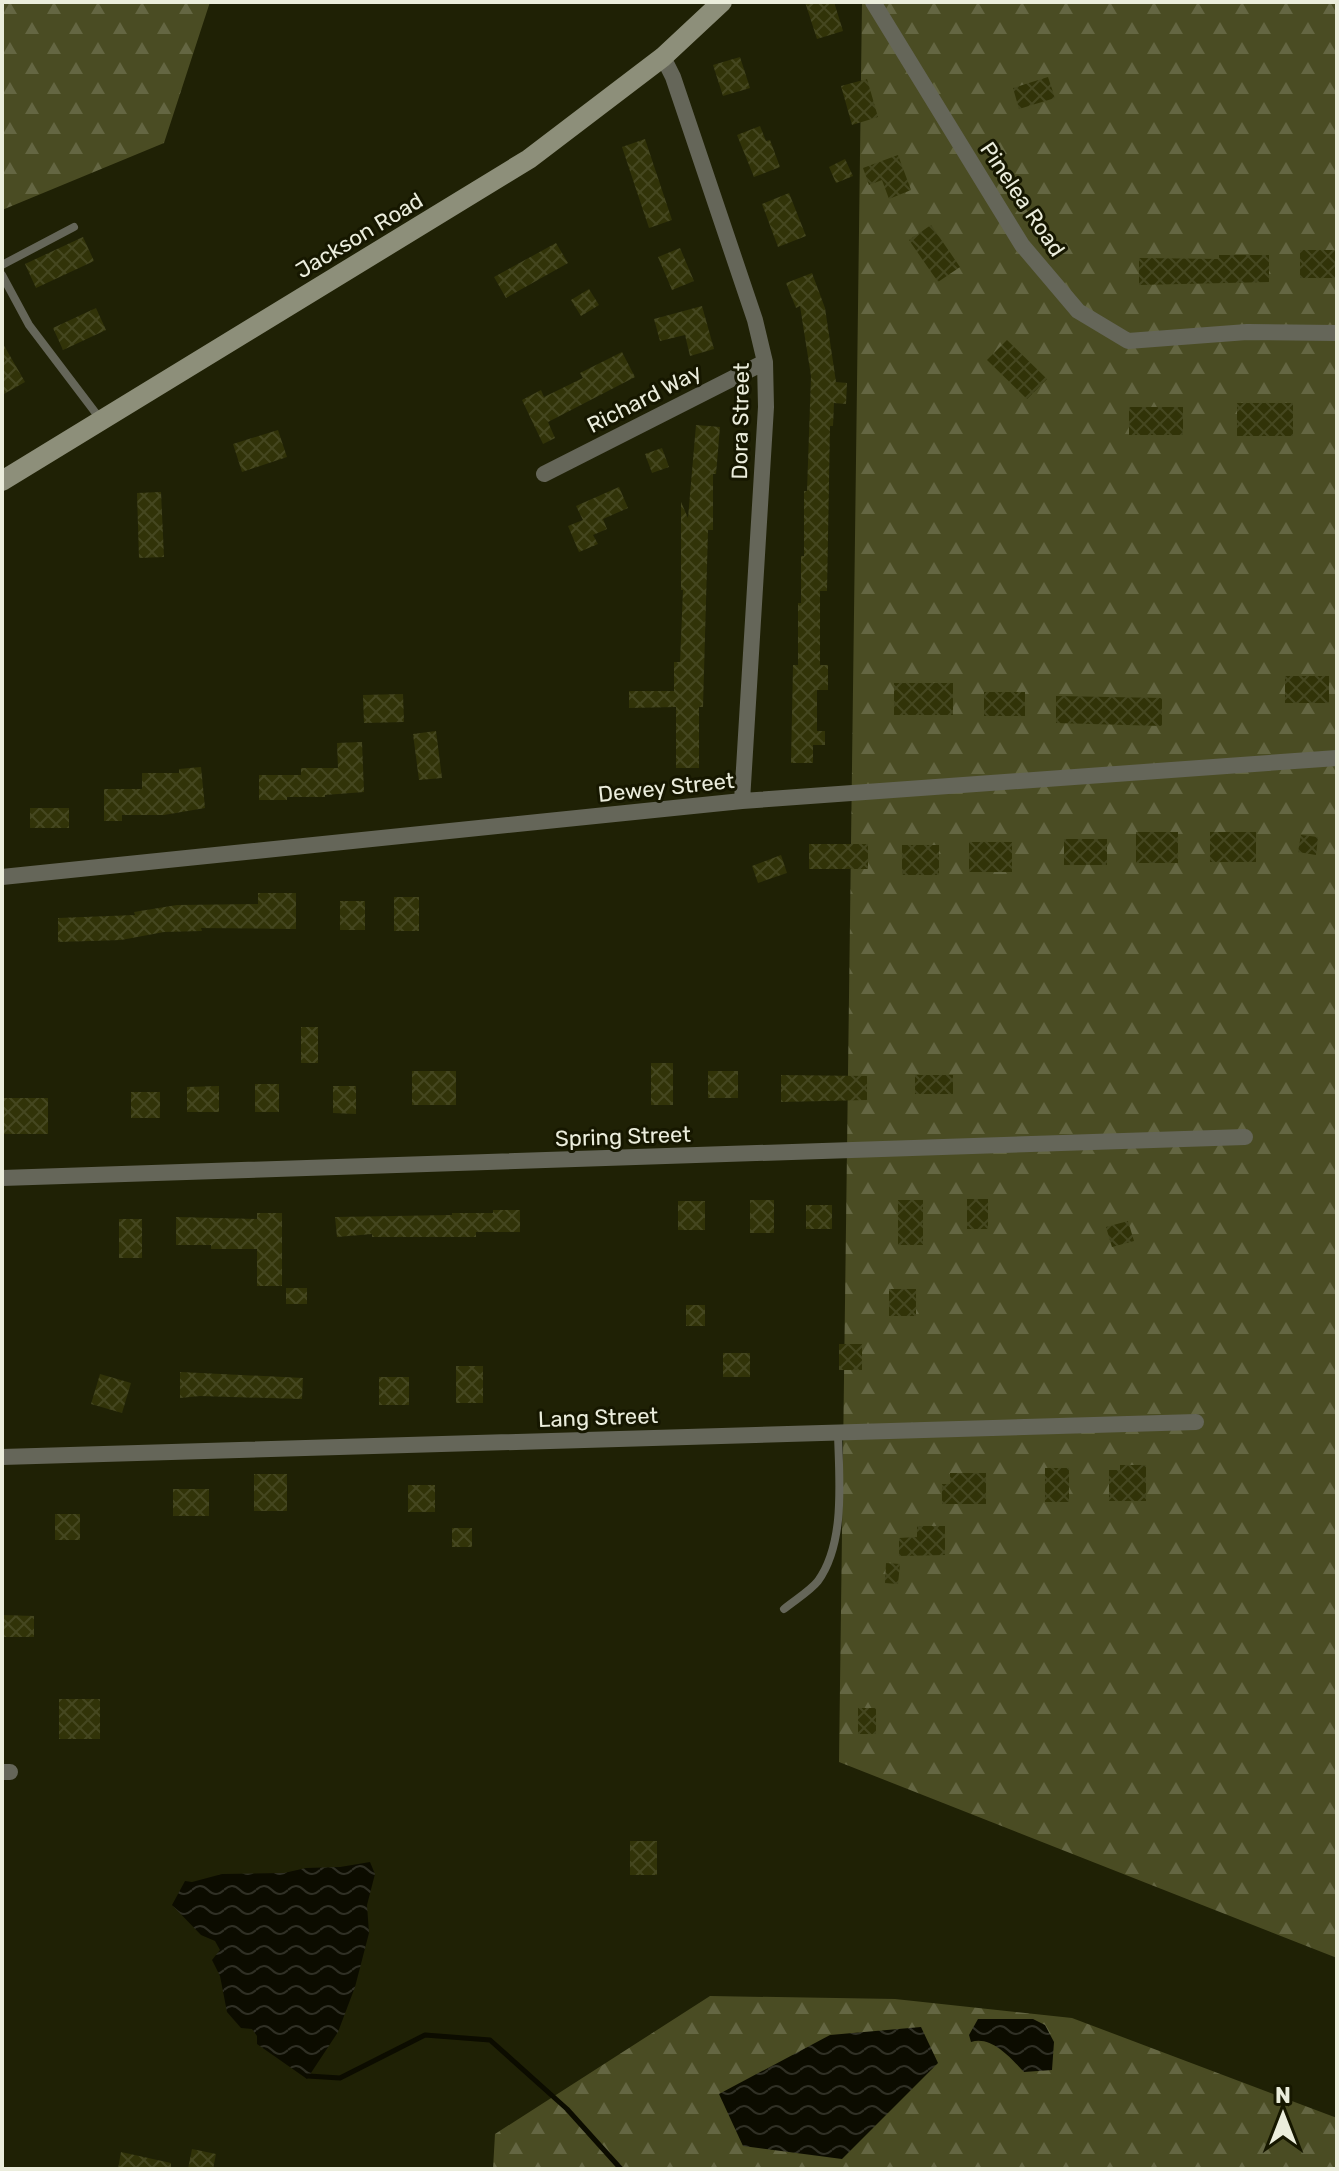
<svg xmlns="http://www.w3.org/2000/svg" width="1339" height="2171" viewBox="0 0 1339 2171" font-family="Rubik,sans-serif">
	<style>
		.forest { fill: url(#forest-firs) }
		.water { fill: url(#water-waves) }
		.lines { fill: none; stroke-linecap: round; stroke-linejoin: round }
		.stream { stroke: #0c0c00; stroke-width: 5 }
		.building { fill: url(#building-cross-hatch) }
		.lane { stroke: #656659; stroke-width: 8 }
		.street { stroke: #656659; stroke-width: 16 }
		.secondary { stroke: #8d8f7a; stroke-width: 20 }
		.labels { text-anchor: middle; stroke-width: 6; stroke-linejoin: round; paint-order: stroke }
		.street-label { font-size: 22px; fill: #ebeddc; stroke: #161700 }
	</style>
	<defs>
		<pattern id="forest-firs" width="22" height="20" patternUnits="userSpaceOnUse" patternTransform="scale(2)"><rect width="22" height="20" fill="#4a4c23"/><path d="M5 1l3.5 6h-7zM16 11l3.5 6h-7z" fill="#646642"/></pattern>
		<pattern id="water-waves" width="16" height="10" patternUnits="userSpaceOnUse" patternTransform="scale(2)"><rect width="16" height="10" fill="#0c0c00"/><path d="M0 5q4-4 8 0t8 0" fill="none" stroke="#303025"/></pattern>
		<pattern id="building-cross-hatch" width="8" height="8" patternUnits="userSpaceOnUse" patternTransform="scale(2)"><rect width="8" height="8" fill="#313308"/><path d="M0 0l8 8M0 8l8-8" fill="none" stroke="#454720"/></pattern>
	</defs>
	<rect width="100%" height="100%" fill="#1f2105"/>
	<path class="forest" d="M2,2H210L164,143L2,210Z
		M862,2H1337V1958L839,1762Z
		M710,1996L895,1999L1072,2018L1337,2118V2169H493L495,2134Z"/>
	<path class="water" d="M370,1862L375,1874L367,1905L369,1933L355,1987L338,2032L307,2079L257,2044V2036L252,2029L241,2028L227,2012L220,1976L212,1960L220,1950L215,1941L201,1935L172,1905L185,1881L192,1882L222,1874L284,1873L306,1868L340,1867Z
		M978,2019H1033L1045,2025L1054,2042L1052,2070L1024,2072C1011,2058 991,2035 971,2042L969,2035Z
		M921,2027L938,2063L842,2159L743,2146L719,2094L830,2035Z"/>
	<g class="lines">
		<path class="stream" d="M308,2076L340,2078L425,2035L490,2040L567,2109L621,2169"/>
	</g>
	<path class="building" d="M805,2H834L843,31L817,39Z
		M740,57L750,88L723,96L713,65Z
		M1048,77L1055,98L1019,109L1013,88Z
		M867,79L878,117L852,125L841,86Z
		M760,126L766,141L770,140L780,167L754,177L737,135Z
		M645,139L672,220L649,228L622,147Z
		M898,155L911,190L889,199L882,180L869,185L863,168Z
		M845,159L853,176L836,183L829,167Z
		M789,193L806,236L778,247L762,204Z
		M931,225L960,267L938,282L909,240Z
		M83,237L94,261L36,288L25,264Z
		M556,243L568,263L506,298L494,277Z
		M680,248L694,281L672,290L658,257Z
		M1300,250H1337V278H1300Z
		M1219,255H1269V282L1139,285V258L1219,259Z
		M812,273L825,308L836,382L847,383L846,404L834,403L833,426H830L827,591H820V665H828V690H817V731H825V745H813V763H791L793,665H798V603H801V556H804V491H807L811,376L800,306L796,308L786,283Z
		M589,289L599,305L581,316L571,300Z
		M702,306L714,349L690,356L685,335L660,341L654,319Z
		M96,308L106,330L63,350L53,328Z
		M1007,340L1047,379L1027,399L987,360Z
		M2,342L25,382L2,395Z
		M622,352L635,377L548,422L555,438L543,444L522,400L541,390L544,397L583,378L580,373Z
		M1237,403H1293V436H1237Z
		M1129,407H1183V435H1129Z
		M696,425L720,427L716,474H713V530H708L703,707H699V768H676V707L629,708V691H674V662H680L683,590H681V502L688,518Z
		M278,430L287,457L242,472L233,444Z
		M662,448L669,467L652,473L645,454Z
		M619,487L628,508L603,519L607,529L593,535L598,544L579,552L568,526L583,520L576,506Z
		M161,492L164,557L139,558L137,493Z
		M1285,676H1329V703H1285Z
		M894,683H953V715H894Z
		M984,692H1025V716H984Z
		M403,694L404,722L364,723L363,695Z
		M1056,696L1162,698V726L1056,723Z
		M436,731L442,778L419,780L413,734Z
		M362,742L364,792L325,795V797H287V800H259V775H301V768H338L337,743Z
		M201,767L205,808L164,815H122V821H104V789H142V773H179V769Z
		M30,808H69V828H30Z
		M1136,832H1178V863H1136Z
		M1210,832H1256V862H1210Z
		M1301,835L1318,837L1316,855L1298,852Z
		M1064,839H1107V865H1064Z
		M969,842H1012V872H969Z
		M809,844H868V869H809Z
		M902,845H939V875H902Z
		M781,855L787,873L758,883L752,866Z
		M258,893H296V929L201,928L202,931L164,932L121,940L58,942V918L135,915L134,912L177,905L258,904Z
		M394,897H419V931H394Z
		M340,901H365V930H340Z
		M301,1027H318V1063H301Z
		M651,1063H673V1105H651Z
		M412,1071H456V1105H412Z
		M708,1071H738V1098H708Z
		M781,1075L867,1076V1100L781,1102Z
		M915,1075H953V1094H915Z
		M255,1084H279V1112H255Z
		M219,1086V1112H187V1087Z
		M333,1086H356V1114L333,1113Z
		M131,1092H160V1118H131Z
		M2,1098H48V1134H2Z
		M967,1199H988V1229H967Z
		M750,1200H774V1233H750Z
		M898,1200H923V1245H898Z
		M678,1201H705V1230H678Z
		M806,1205H832V1229H806Z
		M493,1210H520V1232H476V1237H372V1234L337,1237L335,1217L452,1215V1213H493Z
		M257,1213H282V1286H257V1249H211V1245H176V1217L257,1219Z
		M119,1219H142V1258H119Z
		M1128,1221L1134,1241L1112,1247L1106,1227Z
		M286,1288H307V1304H286Z
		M889,1289H916V1316H889Z
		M686,1305H705V1326H686Z
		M839,1344H862V1370H839Z
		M723,1353H750V1377H723Z
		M456,1366H483V1403H456Z
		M180,1372L303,1378L302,1399L200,1396L180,1398Z
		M100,1374L131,1383L122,1413L91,1404Z
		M379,1377H409V1405H379Z
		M1120,1465H1146V1501H1109V1470H1120Z
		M1045,1468H1069V1502H1045Z
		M950,1473H986V1504H942V1484H950Z
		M254,1474H287V1511H254Z
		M408,1485H435V1512H408Z
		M173,1489H209V1516H173Z
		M55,1514H80V1540H55Z
		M917,1526H945V1555L899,1556V1538L917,1537Z
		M452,1528H472V1547H452Z
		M886,1563L900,1564L898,1584L885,1583Z
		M2,1615L34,1616V1637H2Z
		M59,1699H100V1739H59Z
		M858,1708H876V1734H858Z
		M630,1841H657V1875H630Z
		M192,2149L216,2154L213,2169H188Z
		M121,2152L171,2163V2169H118Z"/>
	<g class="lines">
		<path class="lane" d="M2,265L74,227
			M2,275L29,325L101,420
			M784,1609C795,1600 810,1591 818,1581C846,1542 839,1478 838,1433"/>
		<path class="street" d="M873,2L1022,245L1078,311L1128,341L1247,332L1337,333
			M663,57L673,77L755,320L765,362L766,407L742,801
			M544,474L765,362
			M2,877L742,801L1337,758
			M2,1178L1245,1137
			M2,1457L1196,1422
			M2,1772H10"/>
		<path class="secondary" d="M2,481L529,159L663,57L722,2"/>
	</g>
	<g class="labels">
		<g class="street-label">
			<text transform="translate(1023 199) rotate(56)" y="8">Pinelea Road</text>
			<text transform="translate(359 235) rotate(-31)" y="8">Jackson Road</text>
			<text transform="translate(644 398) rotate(-27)" y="8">Richard Way</text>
			<text transform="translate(740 421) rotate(-89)" y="8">Dora Street</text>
			<text transform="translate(666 787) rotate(-6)" y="8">Dewey Street</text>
			<text transform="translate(623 1136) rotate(-2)" y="8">Spring Street</text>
			<text transform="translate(598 1417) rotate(-2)" y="8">Lang Street</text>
		</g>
	</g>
	<rect width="1339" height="2171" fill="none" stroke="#ebeddc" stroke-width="8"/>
	<g transform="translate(1283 2115)" stroke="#161700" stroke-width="6" paint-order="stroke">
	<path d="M0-6L14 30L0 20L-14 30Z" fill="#ebeddc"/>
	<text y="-12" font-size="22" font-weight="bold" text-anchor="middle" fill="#ebeddc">N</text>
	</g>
</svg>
